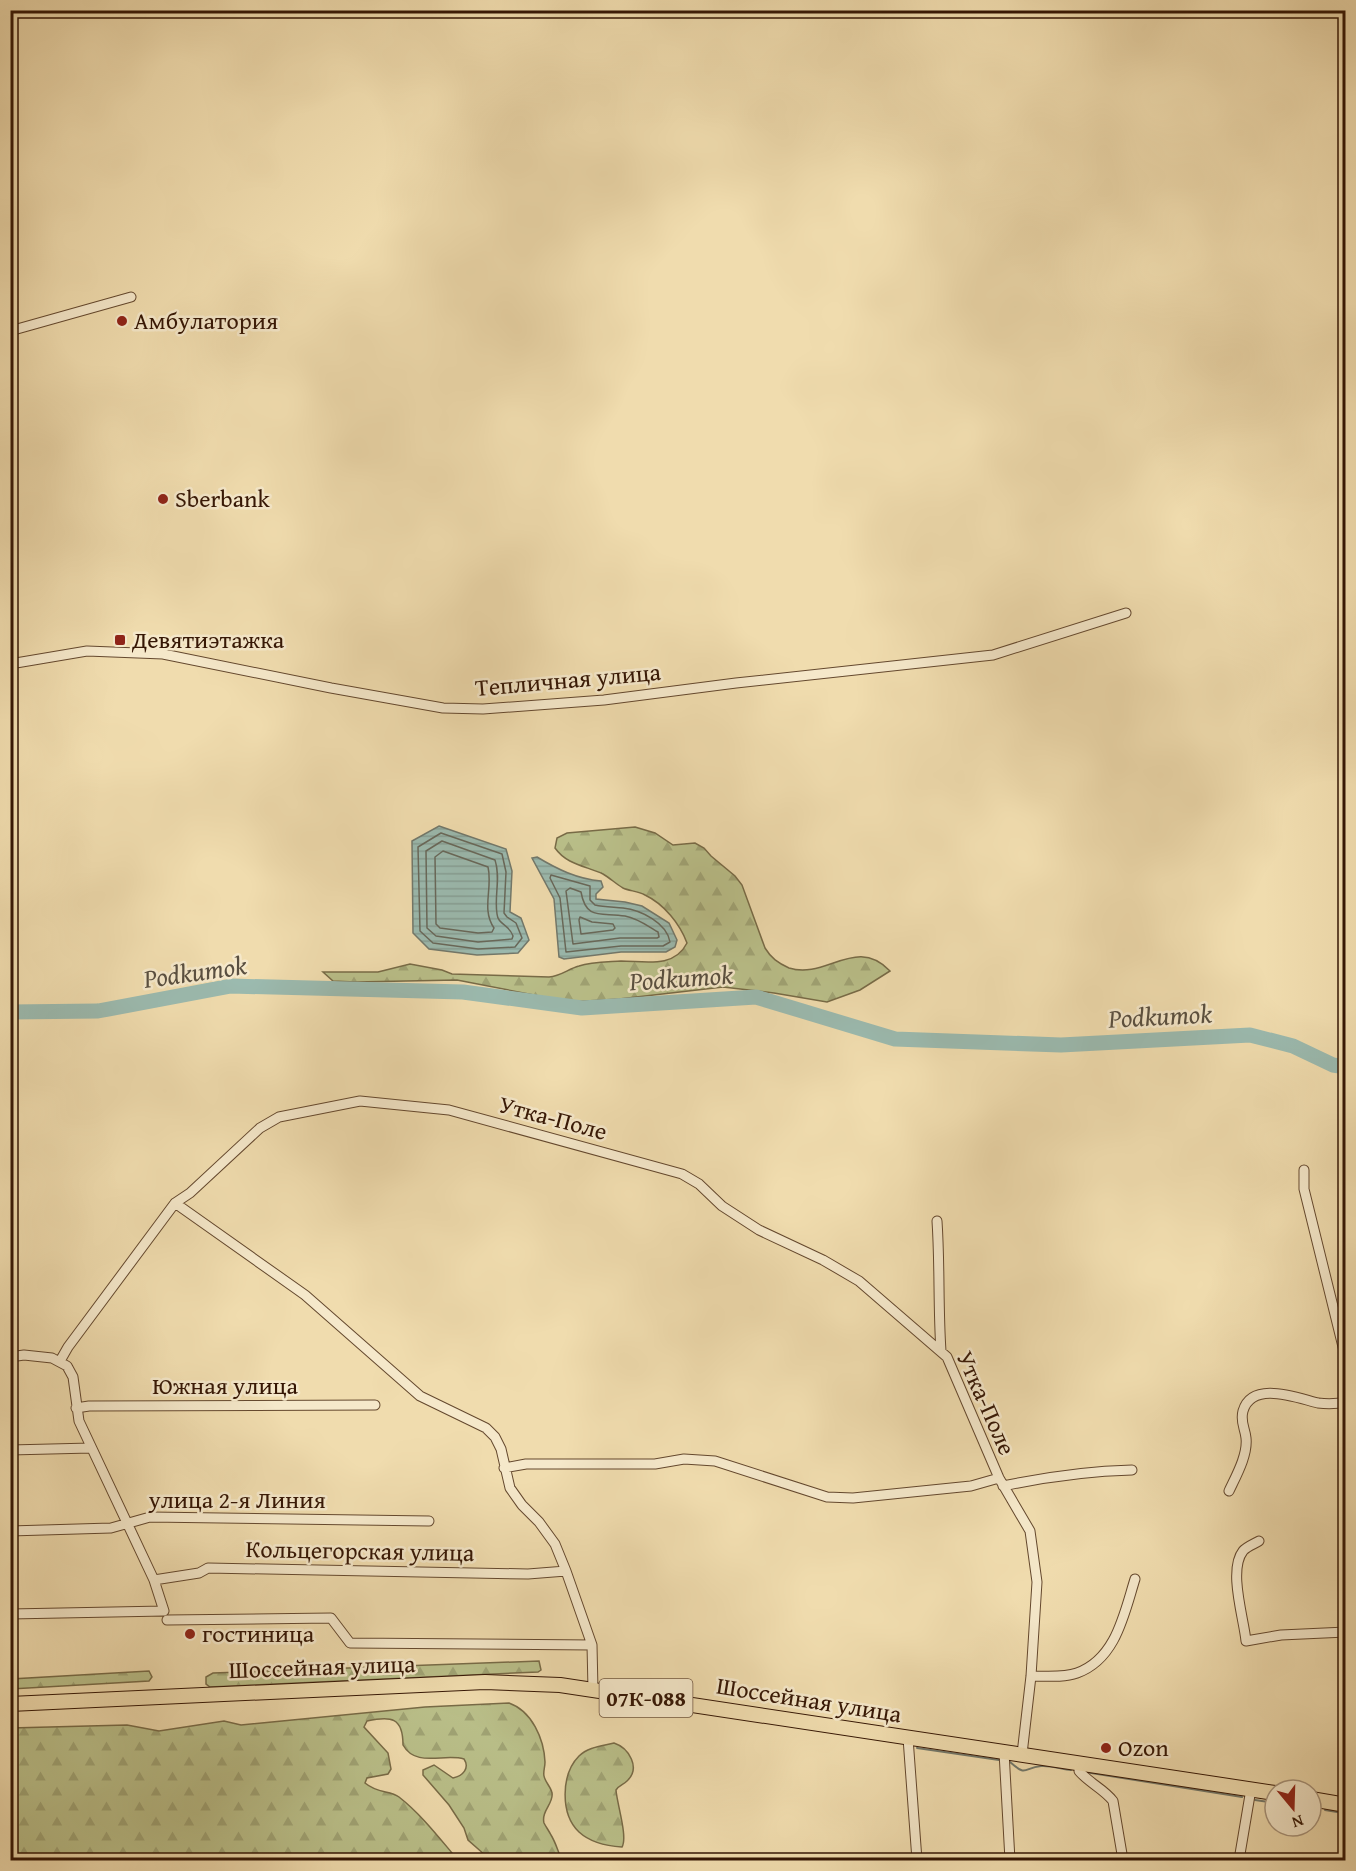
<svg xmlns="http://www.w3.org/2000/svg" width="1356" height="1871" viewBox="0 0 1356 1871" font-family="'Gentium Book Plus',serif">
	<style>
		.forest { fill: url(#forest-firs); stroke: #786b47; stroke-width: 1.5 }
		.water { fill: url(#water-rules); stroke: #72786b; stroke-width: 1.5 }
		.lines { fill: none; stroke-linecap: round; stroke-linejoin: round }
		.shore { stroke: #68685a; stroke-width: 1.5 }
		.stream { stroke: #72786b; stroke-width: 2 }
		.river { stroke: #9bbaaf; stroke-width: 15 }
		.minor-casing { stroke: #64482e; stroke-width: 11 }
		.primary-casing { stroke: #351604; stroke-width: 16 }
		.minor { stroke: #f5e8ca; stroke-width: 9 }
		.primary { stroke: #f0dcae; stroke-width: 14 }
		.poi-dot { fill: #8f2418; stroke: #f5e8ca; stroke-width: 2 }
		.labels { text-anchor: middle; stroke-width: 5; stroke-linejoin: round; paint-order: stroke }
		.shield { fill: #f5e8ca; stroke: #6f553f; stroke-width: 1.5 }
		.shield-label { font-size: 22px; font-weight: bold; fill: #351604 }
		.poi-label { font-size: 24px; fill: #351604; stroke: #f5e8ca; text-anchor: start }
		.street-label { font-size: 24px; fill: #351604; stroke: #f5e8ca }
		.water-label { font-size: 26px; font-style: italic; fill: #594f40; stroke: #f5e8ca }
	</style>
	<defs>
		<pattern id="forest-firs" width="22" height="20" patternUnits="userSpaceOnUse" patternTransform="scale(1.5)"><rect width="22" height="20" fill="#bac08a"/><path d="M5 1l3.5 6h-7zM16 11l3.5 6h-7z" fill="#a0a475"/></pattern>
		<pattern id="water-rules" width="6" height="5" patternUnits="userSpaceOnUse" patternTransform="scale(1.5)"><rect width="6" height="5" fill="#9bbaaf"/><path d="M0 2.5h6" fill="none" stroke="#869f95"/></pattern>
	</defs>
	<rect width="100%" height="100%" fill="#f0dcae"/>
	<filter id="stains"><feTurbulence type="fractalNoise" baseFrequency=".00333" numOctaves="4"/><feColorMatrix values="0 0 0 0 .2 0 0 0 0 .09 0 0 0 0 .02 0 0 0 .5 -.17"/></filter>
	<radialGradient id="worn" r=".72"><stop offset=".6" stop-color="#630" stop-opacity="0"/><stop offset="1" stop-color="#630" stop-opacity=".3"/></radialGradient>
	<path class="forest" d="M635,827L655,833L673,845L695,843L704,848L711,856L735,876L742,885L765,948C771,958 778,963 789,968C826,980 856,935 890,971L860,990L827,1002L774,993L723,987L619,999L570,1002L457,980L355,982L333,981L323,972H378L410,964L442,970L452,974L549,977C561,976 568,969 579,966C591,962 608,962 621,961C644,961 674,969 687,943C680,924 664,904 645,895C638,891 629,891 623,888C616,884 610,878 603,874C586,866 567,865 555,848L557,838L567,833Z
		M539,1661L541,1670L538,1672L210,1687L206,1684V1677L213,1673Z
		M149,1671L152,1677L149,1681L11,1689V1679Z
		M509,1703C532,1711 544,1739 545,1762C545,1767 543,1772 544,1776C545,1782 551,1787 552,1793C554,1803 541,1811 544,1823C546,1827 549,1831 551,1835C556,1843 558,1852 562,1860H485V1855L468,1840L464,1828L449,1805L423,1775V1770L434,1765L453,1778C463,1776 470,1768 464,1759C444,1753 416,1768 403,1745C403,1717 391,1716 367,1721L364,1727L388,1753L391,1769L388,1774L367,1778L365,1783C378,1794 390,1790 399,1797C422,1815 440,1839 458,1860H19L11,1836V1728L127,1725L159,1731L224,1721L241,1725L425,1707Z
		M614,1743C629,1748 641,1768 627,1781C623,1785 619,1785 616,1790C617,1804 628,1837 622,1847C606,1846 591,1843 579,1832C560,1814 561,1774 579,1756C588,1747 602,1746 614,1743Z"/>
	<path class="water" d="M439,826L506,849L512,871L510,912L521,918L529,940L518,953L477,955L429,949L413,933L412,841Z
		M537,857C557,869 577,879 601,881L603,887L596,894V899L625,902L642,906L669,923L677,940L675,947L666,952H621L564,959L559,957L554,899L532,858Z"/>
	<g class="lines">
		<path class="shore" d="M441,833L502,854L506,872L504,913L507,917L516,923L522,938L515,947L478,949L433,943L420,931L418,847Z
			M442,841L495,860C501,878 494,896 497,914C498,925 509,924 513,936L512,939L478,942L436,936L427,928L426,851Z
			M443,851L488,867C493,888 481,909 494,928L492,932L478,933L440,928L436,924L435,857Z
			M551,875L590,886V900L595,905C604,907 613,907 623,908C641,910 667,923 670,942L663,946H621L566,952L560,898L550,878Z
			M570,888L581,892C586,921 602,912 625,916C637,918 648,926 658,932L659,937L657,938H620L573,944L566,891Z
			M580,917L592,922L613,924L615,928L613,930L581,934L579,920Z"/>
		<path class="stream" d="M917,1748L999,1760
			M1010,1762C1027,1777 1023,1768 1041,1766C1050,1765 1062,1769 1071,1770
			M1085,1772L1242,1797
			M1255,1800L1275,1803
			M1325,1810L1343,1813"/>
		<path class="river" d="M10,1012L98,1011L231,986L463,992L582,1008L756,997L895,1039L1061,1045L1250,1035L1293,1046L1333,1065L1346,1067"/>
		<defs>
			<path id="minor" d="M10,15L29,10
				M10,331L131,297
				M10,664L87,651L163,654L331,688L443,708L483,709L604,700L736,683L993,655L1126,613
				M1304,1170V1189L1346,1359
				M175,1203L305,1295L420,1396L486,1428L495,1437L501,1449L510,1488L522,1505L539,1522L555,1544L566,1571L592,1645L593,1690
				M937,1221C940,1265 938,1307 941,1351
				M10,1357L24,1355L52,1358L67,1366L73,1377L79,1421L154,1580L164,1611L10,1614
				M60,1361L68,1347L175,1203L190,1193L260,1128L279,1117L360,1101L449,1110L682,1174L699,1184L722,1206L759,1230L823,1260L859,1281L947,1357L999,1478L1030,1531L1037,1582L1031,1676L1022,1754
				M76,1408L89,1406L375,1405
				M10,1450L91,1448
				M504,1468L526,1464H655L684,1459L715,1461L827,1497L853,1498L971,1486L999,1478
				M1003,1486C1046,1477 1088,1471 1132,1470
				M1229,1491C1236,1476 1248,1455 1246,1438C1245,1428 1240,1422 1243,1411C1252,1380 1297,1398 1318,1403C1327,1404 1336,1404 1346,1402
				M10,1531L111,1528L150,1517L429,1521
				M1259,1541C1254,1544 1246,1547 1243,1551C1228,1570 1244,1619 1246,1641L1281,1635L1346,1632
				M154,1580L199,1573L208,1568L528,1574L566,1571
				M167,1620L331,1618L350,1643L592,1645
				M1031,1676C1046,1676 1063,1678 1077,1673C1116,1659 1124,1614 1135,1579
				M908,1738L917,1860
				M1004,1752L1010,1860
				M1080,1762L1079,1771C1089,1783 1104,1789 1113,1801L1123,1860
				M1239,1860L1251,1789
				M1343,1860L1346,1847"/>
			<path id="primary" d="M10,1704L485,1682L560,1685L1275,1793
				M1311,1799L1346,1805"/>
		</defs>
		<use href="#minor" class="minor-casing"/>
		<use href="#primary" class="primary-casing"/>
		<use href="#minor" class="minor"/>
		<use href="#primary" class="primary"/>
	</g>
	<g class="poi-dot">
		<circle cx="122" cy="321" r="6"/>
		<circle cx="163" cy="499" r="6"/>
		<rect x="114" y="634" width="12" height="12" rx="3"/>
		<circle cx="190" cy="1634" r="6"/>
		<circle cx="1106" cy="1748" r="6"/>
	</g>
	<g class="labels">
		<rect class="shield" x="599.5" y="1679" width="93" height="38" rx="4.5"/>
		<g class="shield-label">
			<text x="646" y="1706">07К-088</text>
		</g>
		<g class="poi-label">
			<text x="134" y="329">Амбулатория</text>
			<text x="175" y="507">Sberbank</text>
			<text x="132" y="648">Девятиэтажка</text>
			<text x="202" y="1642">гостиница</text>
			<text x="1118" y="1756">Ozon</text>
		</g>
		<g class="street-label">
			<text transform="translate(568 680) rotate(-5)" y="8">Тепличная улица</text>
			<text transform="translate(553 1118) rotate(15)" y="8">Утка-Поле</text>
			<text x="225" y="1394">Южная улица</text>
			<text transform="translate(986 1403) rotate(66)" y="8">Утка-Поле</text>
			<text x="237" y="1508">улица 2-я Линия</text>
			<text transform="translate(360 1551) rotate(1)" y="8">Кольцегорская улица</text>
			<text transform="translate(322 1667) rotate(-2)" y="8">Шоссейная улица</text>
			<text transform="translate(809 1700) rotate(9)" y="8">Шоссейная улица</text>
		</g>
		<g class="water-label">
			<text transform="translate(195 972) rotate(-8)" y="9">Podkumok</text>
			<text transform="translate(681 978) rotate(-4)" y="9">Podkumok</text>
			<text transform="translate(1160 1016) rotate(-3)" y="9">Podkumok</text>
		</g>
	</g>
	<rect width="1356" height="1871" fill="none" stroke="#f0dcae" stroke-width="36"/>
	<rect x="12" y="12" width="1332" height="1847" fill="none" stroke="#351604" stroke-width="3"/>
	<rect x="18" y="18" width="1320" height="1835" fill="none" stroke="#351604" stroke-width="1.5"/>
	<g transform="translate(1293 1808) rotate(161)"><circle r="28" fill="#f5e8ca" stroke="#a8947b" stroke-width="1.5"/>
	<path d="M0-4.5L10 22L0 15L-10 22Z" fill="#8f2418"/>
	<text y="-9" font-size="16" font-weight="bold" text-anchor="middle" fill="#351604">N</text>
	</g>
	<rect width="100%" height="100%" filter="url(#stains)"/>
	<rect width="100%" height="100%" fill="url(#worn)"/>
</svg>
